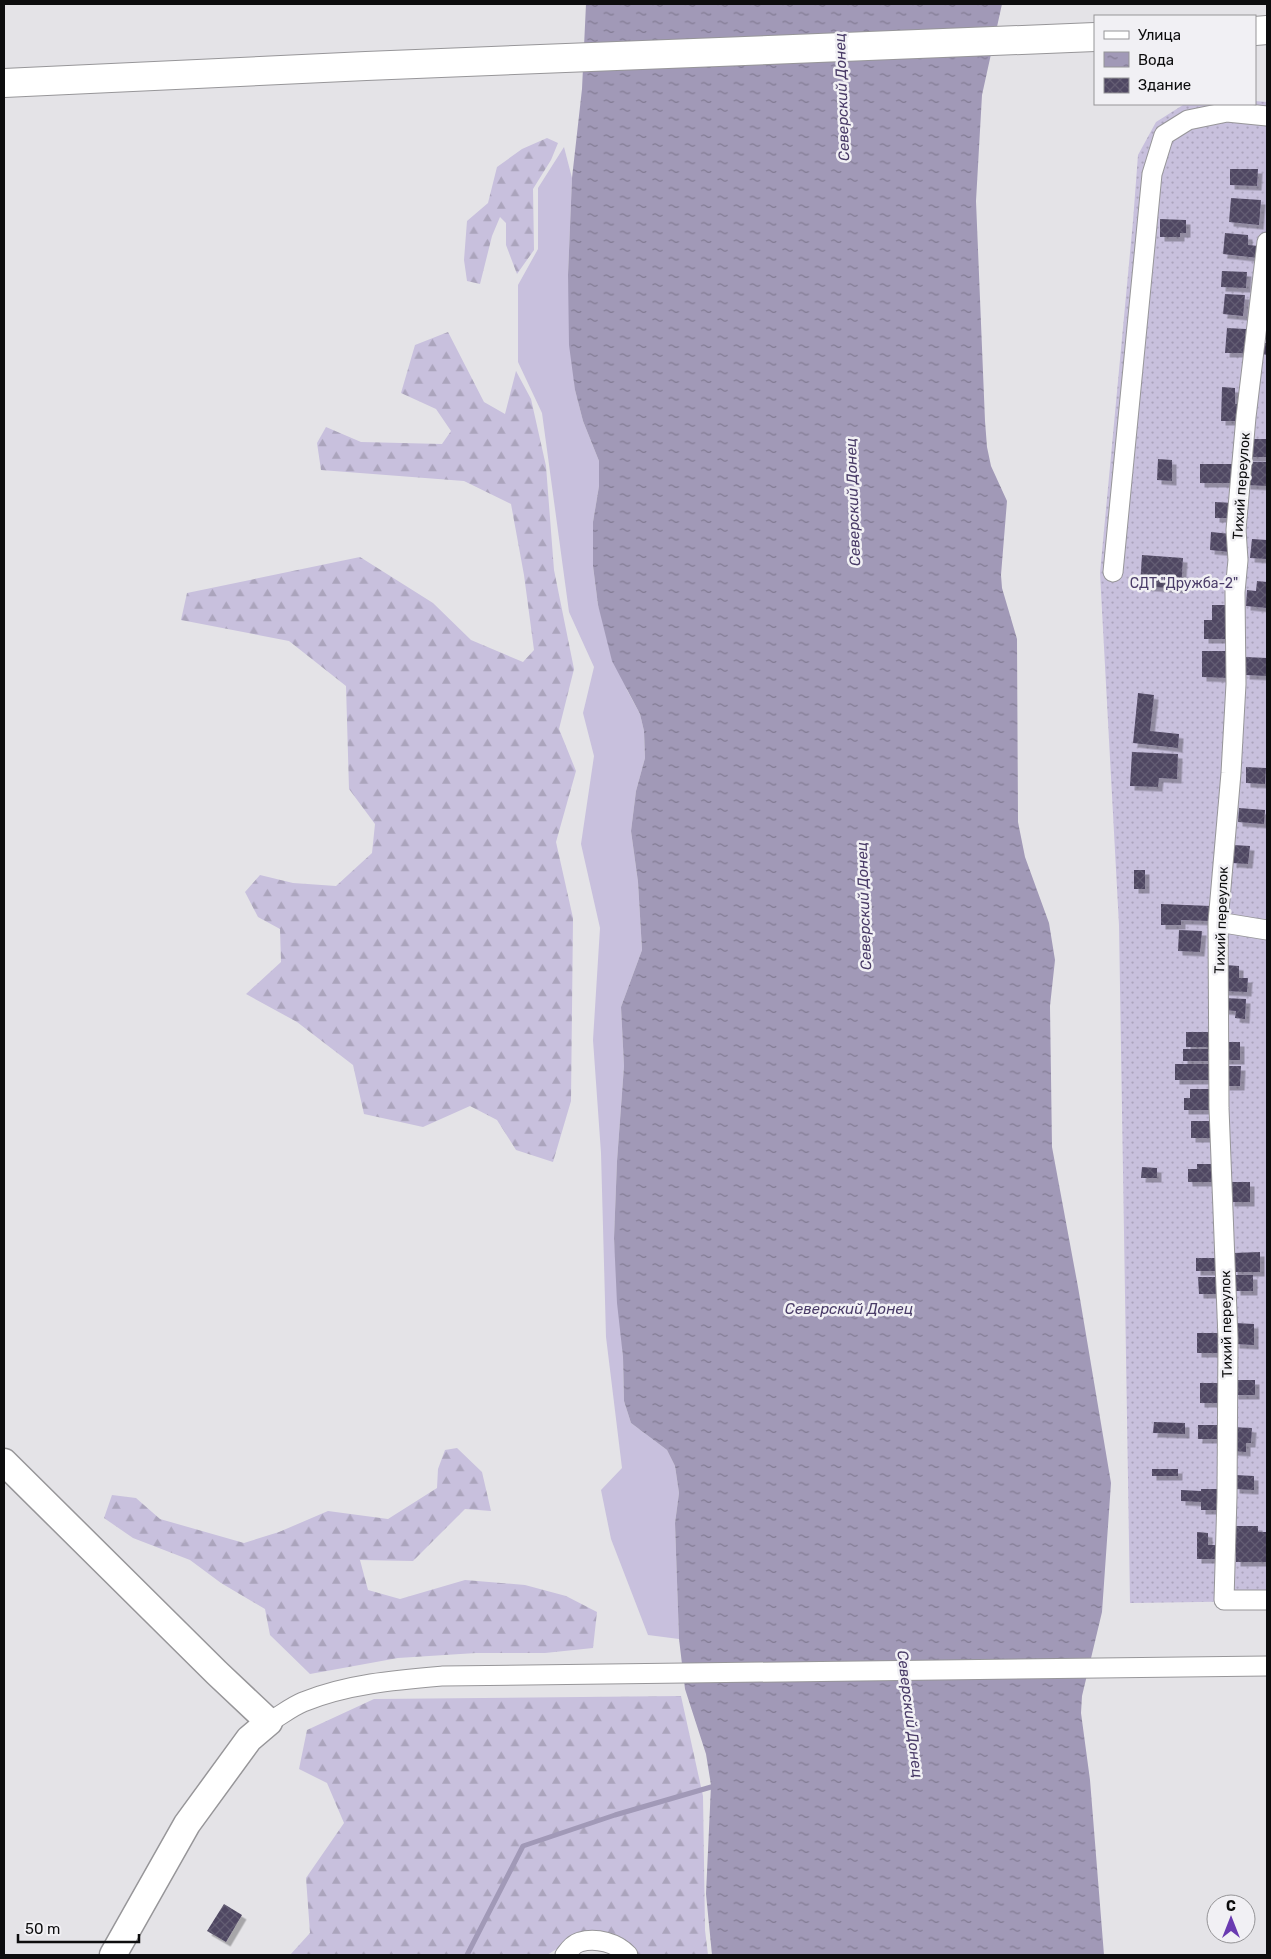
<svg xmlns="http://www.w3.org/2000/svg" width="1271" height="1959" viewBox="0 0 1271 1959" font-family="Rubik,sans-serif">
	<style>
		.grass { fill: #c8c0dd }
		.forest { fill: url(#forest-firs) }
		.garden { fill: url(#garden-dots) }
		.water { fill: url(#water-ripples) }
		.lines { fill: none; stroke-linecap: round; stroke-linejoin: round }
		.stream { stroke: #a199b7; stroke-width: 5 }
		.building { fill: url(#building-cross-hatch); filter: url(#shadow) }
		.street-casing { stroke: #979699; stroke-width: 21 }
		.secondary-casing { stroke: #979699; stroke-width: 29 }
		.highway-casing { stroke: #979699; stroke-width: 30 }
		.street { stroke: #fff; stroke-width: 19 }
		.secondary { stroke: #fff; stroke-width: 26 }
		.highway { stroke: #fff; stroke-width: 28 }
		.labels { text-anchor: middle; stroke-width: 5; stroke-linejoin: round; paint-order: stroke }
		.street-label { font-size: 14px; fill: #0d0d0e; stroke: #f1f0f4 }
		.park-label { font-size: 14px; fill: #4b3d69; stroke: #f1f0f4 }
		.water-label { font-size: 15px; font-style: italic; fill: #4a3c68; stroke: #f1f0f4 }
	</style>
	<defs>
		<pattern id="forest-firs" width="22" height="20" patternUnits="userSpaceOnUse" patternTransform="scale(1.25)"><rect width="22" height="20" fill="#c8c0dd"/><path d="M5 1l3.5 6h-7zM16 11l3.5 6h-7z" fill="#aba4bc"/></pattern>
		<pattern id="garden-dots" width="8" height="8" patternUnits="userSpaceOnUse" patternTransform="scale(1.25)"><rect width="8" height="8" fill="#c8c0dd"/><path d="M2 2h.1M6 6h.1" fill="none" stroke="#aba4bc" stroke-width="1.8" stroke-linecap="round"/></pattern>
		<pattern id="water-ripples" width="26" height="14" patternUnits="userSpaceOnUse" patternTransform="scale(1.25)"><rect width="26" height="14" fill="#a199b7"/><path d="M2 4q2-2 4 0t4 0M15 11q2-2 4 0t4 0" fill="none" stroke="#827b93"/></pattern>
		<pattern id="building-cross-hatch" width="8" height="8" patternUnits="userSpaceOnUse" patternTransform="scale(1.25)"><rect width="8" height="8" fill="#4f4762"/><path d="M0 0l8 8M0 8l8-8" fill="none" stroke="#645d73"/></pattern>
		<filter id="shadow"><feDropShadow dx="4.5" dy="4.5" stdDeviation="0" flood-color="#0004"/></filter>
	</defs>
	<rect width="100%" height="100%" fill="#e4e3e7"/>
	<path class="grass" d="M564,147L572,178L568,275L575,390L583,421L599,461V486L593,522V566L598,605L627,690L640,714L644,731L645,758L636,791L631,831L638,882L642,950L621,1007L624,1066L617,1161L614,1238L623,1357L624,1401L631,1423L667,1450L675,1466L679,1493L675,1523L679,1639L648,1635L611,1539L601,1490L622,1468L606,1337L601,1153L593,1040L600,928L581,844L594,756L583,713L594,667L569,612L542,413L518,362V285L538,249V188Z"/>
	<path class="forest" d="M547,138L558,143L551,160L533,189L534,250L517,274L506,245V223L500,217L492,236L480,284L467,281L464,260L467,221L488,203L497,167L522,149Z
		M448,332L484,402L505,414L516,371L531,399L546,466L554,570L574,669L559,729L576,771L556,842L573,918L571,1101L553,1162L516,1150L497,1120L470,1106L423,1127L364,1114L353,1065L297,1022L246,994L281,962L280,929L258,917L245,892L260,875L293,883L336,886L372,853L375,824L349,789L346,686L289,641L181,620L187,593L360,557L433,603L471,640L523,662L534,650L524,575L511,504L464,481L321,470L317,443L326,427L361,442L442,444L451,431L436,409L401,393L415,345Z
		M457,1448L482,1472L491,1511L465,1509L413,1561L360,1560L368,1590L400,1599L465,1580L525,1585L566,1596L597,1612L593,1648L545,1653H476L398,1658L310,1674L270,1635L265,1609L221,1583L190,1560L133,1538L104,1518L112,1495L136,1498L160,1519L244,1543L279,1532L328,1511L388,1519L437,1488L438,1469L445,1450Z
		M681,1696L703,1796L705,1930L708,1955H640L584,1932L547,1955H290L310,1933L306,1878L344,1823L327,1783L299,1769L307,1730L374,1699Z"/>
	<path class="garden" d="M1255,101L1267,102V1601L1130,1603L1119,925L1100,573L1133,221L1138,155L1156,122L1183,105L1255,104Z"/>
	<path class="water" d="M586,4H1002L982,95L976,201L985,421L987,447L991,466L1007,501L1001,575L1002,588L1017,639L1018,822L1025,857L1049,923L1055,960L1050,1006L1052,1147L1078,1287L1111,1483L1102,1612L1082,1696L1081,1713L1090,1780L1104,1955H712L706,1894L711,1785L706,1754L685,1689L679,1639L675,1523L679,1493L675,1466L667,1450L631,1423L624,1401L623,1357L617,1303L614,1238L617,1161L624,1066L621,1007L642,950L638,882L631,831L636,791L645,758L644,731L640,714L612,661L598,605L593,566V522L599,486V461L583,421L575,390L569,345L568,275L572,178L582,89Z"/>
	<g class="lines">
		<path class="stream" d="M467,1955L523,1846L615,1815L718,1785"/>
	</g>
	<path class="building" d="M1230,169H1258L1257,186L1230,185Z
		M1231,198L1261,200L1259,225L1229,222Z
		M1160,219L1186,220V233H1180V237H1160Z
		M1225,233L1248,235V245L1259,246L1258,258L1223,254Z
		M1222,271L1247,272L1246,288L1221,287Z
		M1225,294L1245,295L1243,316L1223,314Z
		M1227,328L1246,329L1244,353H1225Z
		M1264,343H1267V355L1262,354Z
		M1222,387L1235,388V404H1242L1241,421H1221Z
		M1248,439H1267V457H1248Z
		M1158,459L1172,460V481L1157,480Z
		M1246,462H1267V486L1246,485Z
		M1200,464H1234V483H1200Z
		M1215,502L1233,503L1232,518H1215Z
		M1211,532L1231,534L1230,552L1210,550Z
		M1252,539L1267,540V559L1250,558Z
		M1142,555L1183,558L1181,589L1140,586Z
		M1257,581L1267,582V608L1246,606L1247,590L1256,591Z
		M1212,605H1230V639H1204V620H1212Z
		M1202,651H1230V678L1202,677Z
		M1246,657L1267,658V676L1245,675Z
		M1138,693L1154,695L1150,731L1179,734L1178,748L1133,743Z
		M1132,752L1178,754L1177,779L1159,778L1158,787L1130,786Z
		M1246,767L1266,768L1265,784L1246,783Z
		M1239,808L1265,810L1264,824L1238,822Z
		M1233,845L1250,846L1248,864L1232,863Z
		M1134,870H1145V889H1134Z
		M1161,904L1211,906L1210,921L1181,920V925H1161Z
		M1179,930L1202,931L1200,952L1178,951Z
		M1225,965L1239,966V978H1248L1247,992L1223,991Z
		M1224,998L1246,999L1245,1019L1235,1018L1236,1011L1223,1010Z
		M1186,1032H1209V1047H1186Z
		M1224,1042H1240V1060H1224Z
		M1183,1049H1208V1061H1183Z
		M1175,1064H1209V1080H1175Z
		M1225,1066H1241L1240,1086H1225Z
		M1190,1089H1209V1110H1184V1098H1190Z
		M1191,1121H1213V1138H1191Z
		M1197,1164H1214V1182H1188V1169H1197Z
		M1142,1167L1157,1168V1178H1141Z
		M1230,1182H1250V1202H1230Z
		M1260,1252V1272H1233V1253Z
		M1196,1258H1217V1271H1196Z
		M1235,1275H1253V1291H1236Z
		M1198,1277H1217L1218,1294H1199Z
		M1235,1323L1254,1324V1345L1235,1344Z
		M1197,1333H1218V1353H1197Z
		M1234,1380H1255V1395H1234Z
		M1200,1383H1221L1220,1403H1200Z
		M1154,1422L1185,1423V1434L1153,1433Z
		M1198,1425H1220V1439H1198Z
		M1231,1427L1252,1428L1251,1443H1246V1452L1230,1451Z
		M1152,1469H1178V1476H1152Z
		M1235,1475L1254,1476V1490L1235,1489Z
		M1201,1489H1221V1510H1201V1502L1181,1501V1490L1201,1491Z
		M1236,1526H1258V1532H1266V1562H1236Z
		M1197,1532L1208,1533V1545H1219V1559H1197Z
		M224,1904L242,1915L226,1942L207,1931Z"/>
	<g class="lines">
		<defs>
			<path id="street" d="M1267,242L1246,417L1236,530L1238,560L1235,592L1236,684L1231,773L1218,922L1219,1108L1228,1339L1227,1496L1224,1600H1267
				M1113,572L1152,174L1164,135L1188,120L1227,112L1267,116
				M1218,922L1267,930
				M269,1722C280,1716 291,1707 303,1702C347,1684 396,1680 443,1676L1267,1666
				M565,1955C569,1950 573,1944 580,1942C596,1937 617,1943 628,1955"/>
			<path id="secondary" d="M4,1462L217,1673L269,1722L249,1739L187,1824L113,1955"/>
			<path id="highway" d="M1255,31L1267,30
				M4,83L366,66L1095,37"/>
		</defs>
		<use href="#street" class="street-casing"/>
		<use href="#secondary" class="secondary-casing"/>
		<use href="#highway" class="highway-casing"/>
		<use href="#street" class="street"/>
		<use href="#secondary" class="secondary"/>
		<use href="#highway" class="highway"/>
	</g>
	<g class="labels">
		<g class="street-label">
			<text transform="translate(1241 486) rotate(-86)" y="5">Тихий переулок</text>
			<text transform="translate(1221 920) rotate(-88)" y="5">Тихий переулок</text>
			<text transform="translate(1226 1324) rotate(-91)" y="5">Тихий переулок</text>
		</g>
		<g class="park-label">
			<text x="1184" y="588">СДТ "Дружба-2"</text>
		</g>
		<g class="water-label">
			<text transform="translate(842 97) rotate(-92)" y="5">Северский Донец</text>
			<text transform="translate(853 502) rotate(-92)" y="5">Северский Донец</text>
			<text transform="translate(864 906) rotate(-92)" y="5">Северский Донец</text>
			<text x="849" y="1314">Северский Донец</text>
			<text transform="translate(910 1714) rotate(83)" y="5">Северский Донец</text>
		</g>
	</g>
	<rect width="1271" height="1959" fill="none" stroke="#0d0d0e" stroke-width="10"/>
	<rect x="1094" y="15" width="162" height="90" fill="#f1f0f4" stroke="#969598"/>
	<rect x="1104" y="31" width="25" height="8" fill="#ffffff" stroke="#969598"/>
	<text x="1138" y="40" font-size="15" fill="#0d0d0e">Улица</text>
	<rect x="1104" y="52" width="25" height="15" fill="url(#water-ripples)" stroke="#969598"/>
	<text x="1138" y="65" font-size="15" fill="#0d0d0e">Вода</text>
	<rect x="1104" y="78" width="25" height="15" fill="url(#building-cross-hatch)" stroke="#969598"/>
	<text x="1138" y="90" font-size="15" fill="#0d0d0e">Здание</text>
	<g transform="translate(1231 1919)"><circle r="24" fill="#f1f0f4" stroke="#969598"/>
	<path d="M0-4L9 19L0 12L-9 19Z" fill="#6a3ab1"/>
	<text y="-8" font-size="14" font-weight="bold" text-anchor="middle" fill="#0d0d0e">С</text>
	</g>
	<path d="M18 1934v8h121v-8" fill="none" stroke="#0d0d0e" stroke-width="2.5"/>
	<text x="25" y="1934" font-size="15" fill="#0d0d0e" stroke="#f1f0f4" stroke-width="4" paint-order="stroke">50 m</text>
</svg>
